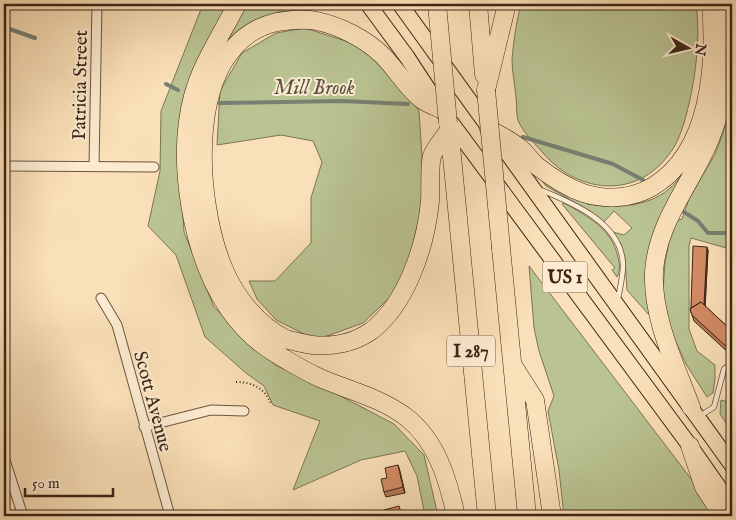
<svg xmlns="http://www.w3.org/2000/svg" width="736" height="520" viewBox="0 0 736 520" font-family="'IM FELL English',serif">
	<style>
		.green { fill: #bac392; stroke: #7c7454 }
		.lines { fill: none; stroke-linecap: round; stroke-linejoin: round }
		.stream { stroke: #778072; stroke-width: 4 }
		.service-casing { stroke: #6c543e; stroke-width: 6 }
		.minor-casing { stroke: #6c543e; stroke-width: 11 }
		.trunk-casing { stroke: #3d2516; stroke-width: 17 }
		.motorway-casing { stroke: #3d2516; stroke-width: 19 }
		.path { stroke: #3d2516; stroke-width: 2; stroke-dasharray: 1 2.5; stroke-linecap: butt }
		.service { stroke: #fcebd1; stroke-width: 4.5 }
		.minor { stroke: #fcebd1; stroke-width: 9 }
		.trunk { stroke: #fae0b8; stroke-width: 15 }
		.motorway { stroke: #fae0b8; stroke-width: 18 }
		.motorway-bridge-casing { stroke: #3d2516; stroke-width: 19; stroke-linecap: butt }
		.motorway-bridge { stroke: #fae0b8; stroke-width: 18 }
		.wall { fill: #b57857; stroke: #3d2516 }
		.shaded-wall { fill: #946147; stroke: #3d2516 }
		.building { fill: #d38b65; stroke: #3d2516 }
		.labels { text-anchor: middle; stroke-width: 4; stroke-linejoin: round; paint-order: stroke }
		.shield { fill: #fcebd1; stroke: #76604e; stroke-width: 1 }
		.shield-label { font-size: 18px; font-weight: bold; fill: #3d2516 }
		.street-label { font-size: 19px; fill: #3d2516; stroke: #fcebd1 }
		.water-label { font-size: 20px; font-style: italic; fill: #5a5344; stroke: #fcebd1 }
	</style>
	<rect width="100%" height="100%" fill="#fae0b8"/>
	<filter id="stains"><feTurbulence type="fractalNoise" baseFrequency=".004" numOctaves="4"/><feColorMatrix values="0 0 0 0 .2 0 0 0 0 .09 0 0 0 0 .02 0 0 0 .5 -.17"/></filter>
	<radialGradient id="worn" r=".72"><stop offset=".6" stop-color="#630" stop-opacity="0"/><stop offset="1" stop-color="#630" stop-opacity=".3"/></radialGradient>
	<path class="green" d="M203,4H229L181,178L184,232L214,307L275,365L333,392L394,424L424,455L438,516H425L417,476L405,451L361,460L293,490L320,421L273,405L264,386L246,373L205,337L176,255L148,226L160,171L161,111Z
		M246,4H307L312,10L278,12L243,29L225,46Z
		M521,4H696C700,32 697,62 692,90C687,112 682,140 667,157C633,200 576,192 543,153C536,145 521,130 518,120C516,113 517,105 516,97C515,85 512,72 512,60C513,45 517,18 521,4Z
		M305,28L358,45L396,77L419,111L422,157L424,215L398,290L363,323L316,340L276,320L257,299L249,281H275L311,243V198L322,162L313,141L281,135L217,145L220,91L242,53L276,33Z
		M732,90V305L727,300L730,249L691,238L689,246V329L697,351L715,365V379L713,393L707,397L686,364L669,327L662,305L665,263L673,222L682,219L689,199L715,154L723,133Z
		M536,173L587,201V204C614,209 648,207 669,189C674,185 678,179 683,174L650,314L649,315L627,290L625,258L621,244L613,232L624,235L632,228L614,211L604,222L588,210L546,186Z
		M564,203C587,216 613,229 618,258C620,265 620,271 617,277L612,270L615,268L562,204Z
		M529,266L701,492L716,516H564L559,470L548,411L554,396L539,351L534,328Z
		M721,400L732,403V432L720,414Z"/>
	<g class="lines">
		<path class="stream" d="M4,27L35,38
			M166,84L178,90
			M219,103L343,101L408,104
			M523,137L613,164L643,180
			M684,212L698,221L708,233H732"/>
		<defs>
			<path id="service" d="M541,190C573,203 622,223 623,265C623,276 620,288 618,299
				M700,416L714,407L724,369L732,363"/>
			<path id="minor" d="M4,166L154,167
				M94,166L97,4
				M101,298L117,325L170,516
				M144,427L211,410L244,411
				M4,457L23,516"/>
			<path id="trunk" d="M368,4L407,57L441,109L690,446L732,506
				M400,4L732,465"/>
			<path id="motorway" d="M237,4C222,34 202,63 193,96C176,160 191,253 228,308C241,327 260,345 280,356C293,364 307,372 320,378C348,390 381,398 406,417C437,441 448,480 456,516
				M478,4L484,75
				M486,90L507,4
				M441,109C434,106 426,103 421,99C406,87 396,69 383,56C366,39 340,26 317,21C304,18 290,20 277,22C183,43 195,199 223,267C234,295 258,326 286,339C294,342 303,343 312,345C332,347 354,343 371,331C407,304 426,244 430,201C431,189 429,167 432,156C435,148 444,138 449,130
				M449,126L487,516
				M489,129C499,135 512,141 521,149C527,154 531,161 537,166C551,177 566,187 583,193C606,200 631,199 652,187C711,152 716,65 711,4
				M501,248L527,516
				M514,367L535,400L552,516
				M691,407C675,364 652,318 654,272C657,222 692,183 710,139C728,97 728,49 725,4
				M690,446L704,487L723,516"/>
		</defs>
		<use href="#service" class="service-casing"/>
		<use href="#minor" class="minor-casing"/>
		<use href="#trunk" class="trunk-casing"/>
		<use href="#motorway" class="motorway-casing"/>
		<path class="path" d="M236,382C252,382 265,388 271,404"/>
		<use href="#service" class="service"/>
		<use href="#minor" class="minor"/>
		<use href="#trunk" class="trunk"/>
		<use href="#motorway" class="motorway"/>
		<defs>
			<path id="motorway-bridge" d="M437,4L448,123
				M486,90L501,248"/>
		</defs>
		<use href="#motorway-bridge" class="motorway-bridge-casing"/>
		<use href="#motorway-bridge" class="motorway-bridge"/>
	</g>
	<path class="wall" d="M708,250L705,306L732,331L731,355L694,321L690,309L691,308Z
		M732,366V386V385L729,384L726,376Z
		M398,465L405,493L386,497L384,492L387,478Z"/>
	<path class="shaded-wall" d="M707,247L708,250L705,310L704,307Z
		M732,346V353L731,355L729,349Z
		M398,465L400,471L405,493L403,487Z"/>
	<path class="building" d="M693,246L707,247L704,305L701,302L691,308Z
		M701,302L732,331V346L729,349L692,315L690,309Z
		M730,365L732,366V378L726,376Z
		M398,465L403,487L384,492L381,479L387,478L385,468Z
		M399,506L402,516H384V510Z"/>
	<g class="labels">
		<g class="shield">
			<rect x="542.5" y="261.5" width="45" height="31" rx="4"/>
			<rect x="447" y="335.5" width="48" height="31" rx="4"/>
		</g>
		<g class="shield-label">
			<text x="565" y="283">US 1</text>
			<text x="471" y="357">I 287</text>
		</g>
		<g class="street-label">
			<text transform="translate(79 85) rotate(-89)" y="7">Patricia Street</text>
			<text transform="translate(154 401) rotate(75)" y="7">Scott Avenue</text>
		</g>
		<g class="water-label">
			<text x="314" y="94">Mill Brook</text>
		</g>
	</g>
	<rect width="736" height="520" fill="none" stroke="#fae0b8" stroke-width="20"/>
	<rect x="5" y="5" width="726" height="510" fill="none" stroke="#3d2516" stroke-width="2.5"/>
	<rect x="10" y="10" width="716" height="500" fill="none" stroke="#3d2516"/>
	<g transform="translate(688 48) rotate(98)" stroke="#fcebd1" stroke-width="4" paint-order="stroke">
	<path d="M0-4L9 19L0 12L-9 19Z" fill="#3d2516"/>
	<text y="-8" font-size="14" font-weight="bold" text-anchor="middle" fill="#3d2516">N</text>
	</g>
	<path d="M25 488v8h88v-8" fill="none" stroke="#3d2516" stroke-width="2.5"/>
	<text x="32" y="488" font-size="15" fill="#3d2516" stroke="#fcebd1" stroke-width="4" paint-order="stroke">50 m</text>
	<rect width="100%" height="100%" filter="url(#stains)"/>
	<rect width="100%" height="100%" fill="url(#worn)"/>
</svg>
